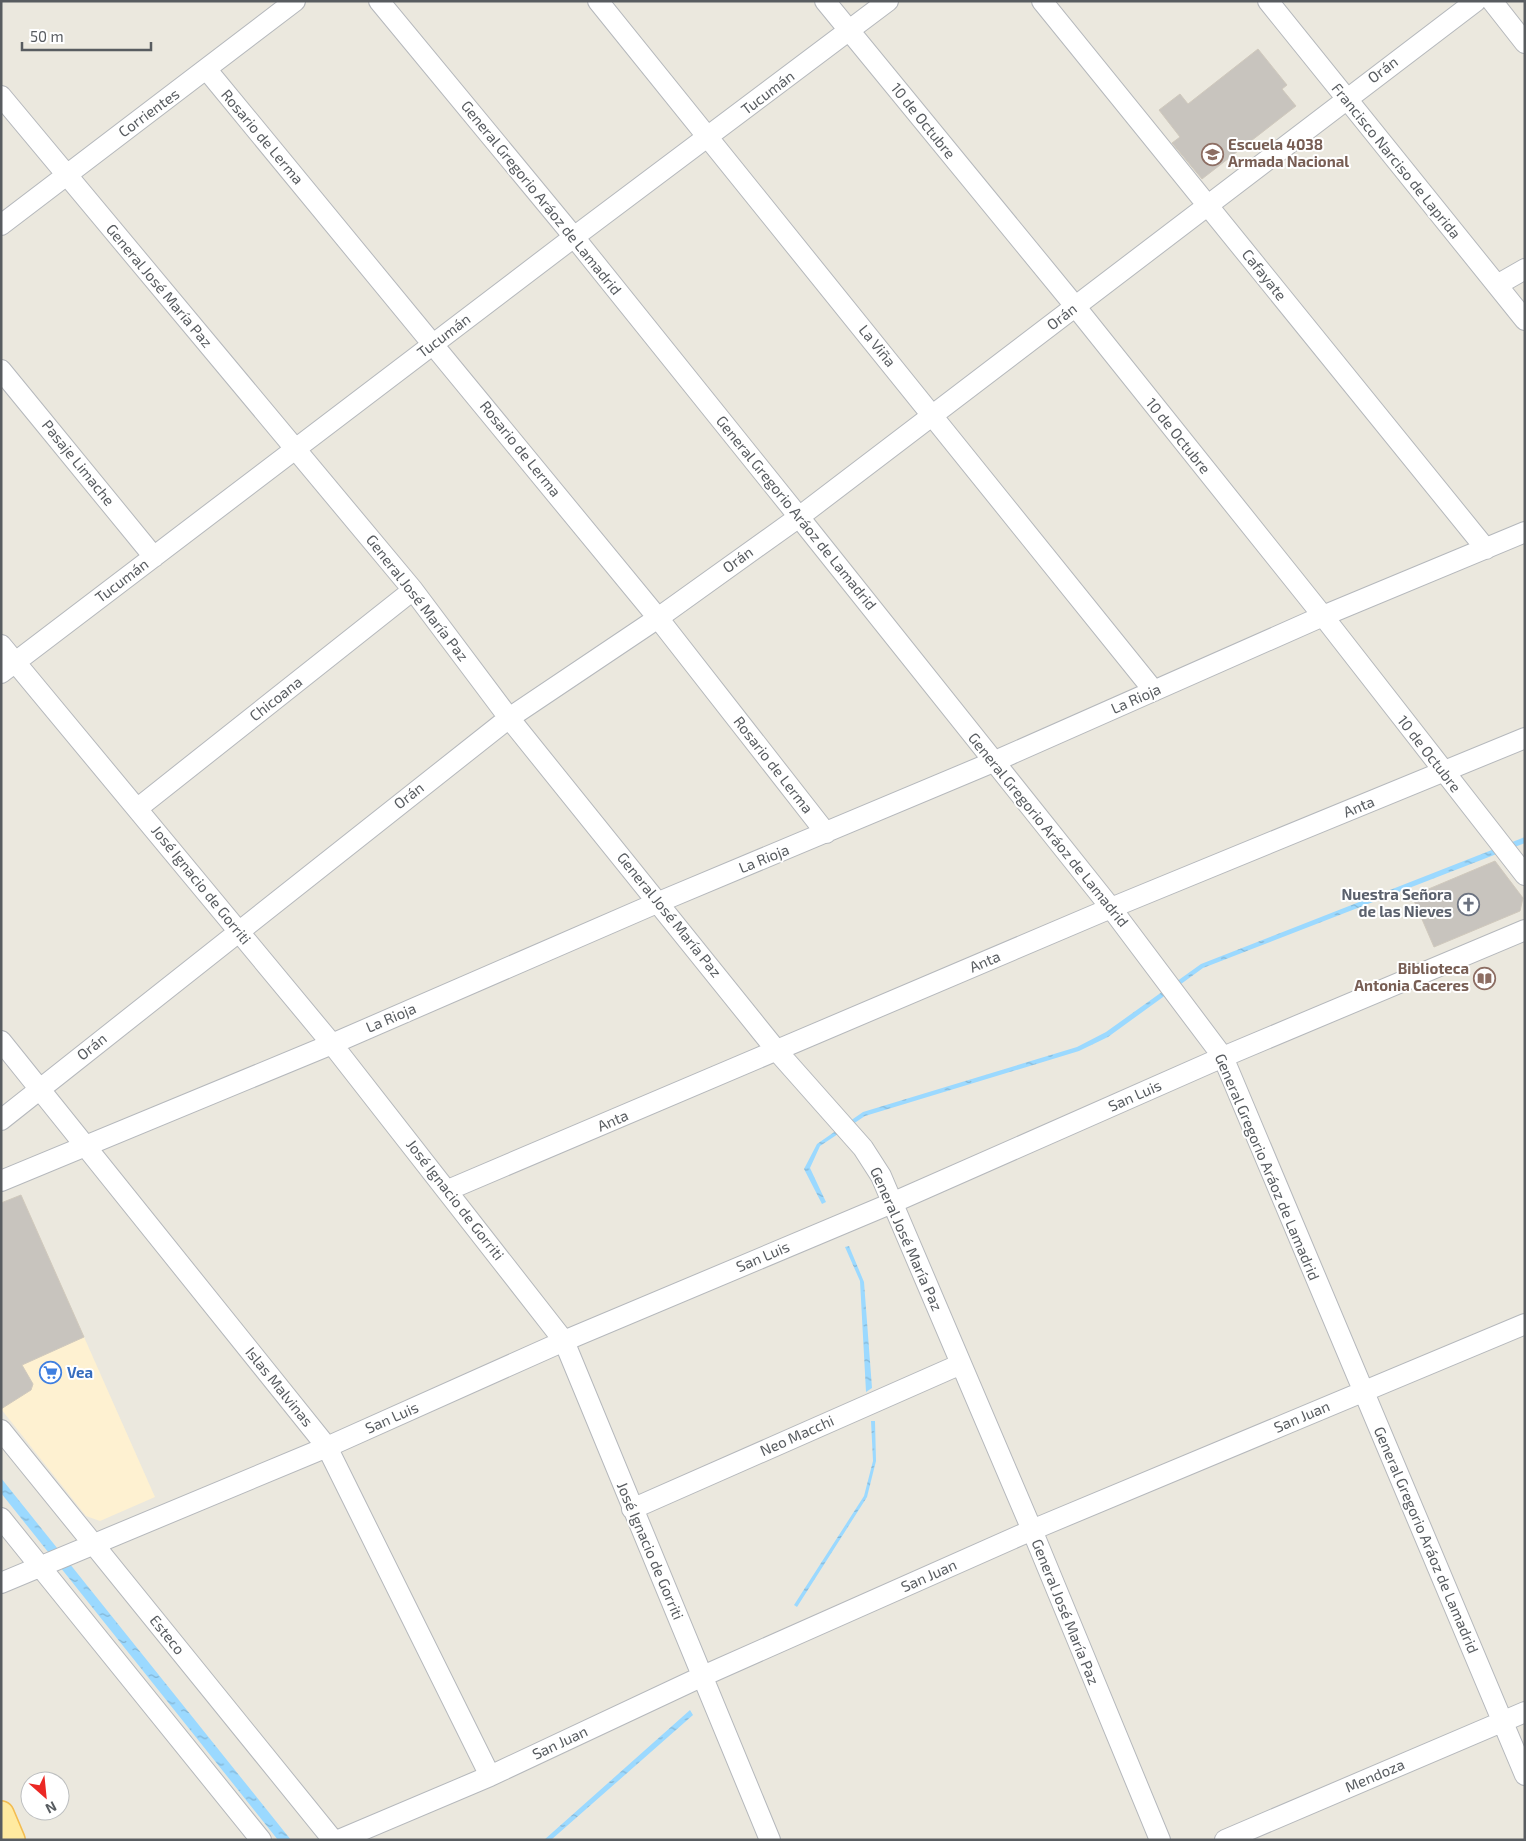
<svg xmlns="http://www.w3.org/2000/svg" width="1526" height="1841" viewBox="0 0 1526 1841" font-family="'Exo 2',sans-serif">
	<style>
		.commercial { fill: #fef1d1 }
		.water { fill: url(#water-ripples) }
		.building { fill: #c8c4be; stroke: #d0c9bd }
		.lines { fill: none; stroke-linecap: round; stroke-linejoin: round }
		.minor-casing { stroke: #b5b8bc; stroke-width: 22 }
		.major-casing { stroke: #f3bc50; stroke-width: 28 }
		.minor { stroke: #fff; stroke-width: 20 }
		.major { stroke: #ffeaa0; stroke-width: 25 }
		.labels { text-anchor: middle; stroke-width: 4; stroke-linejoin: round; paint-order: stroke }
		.street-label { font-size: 15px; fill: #585c60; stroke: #fff }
		.education-label { font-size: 15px; font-weight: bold; fill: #785e54; stroke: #fff; text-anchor: start }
		.worship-label { font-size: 15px; font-weight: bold; fill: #5b616d; stroke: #fff; text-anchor: end }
		.shop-label { font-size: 15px; font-weight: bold; fill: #366cbe; stroke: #fff; text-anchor: start }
	</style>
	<defs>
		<pattern id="water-ripples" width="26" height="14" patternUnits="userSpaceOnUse" patternTransform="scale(1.25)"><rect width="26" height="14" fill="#9bd9ff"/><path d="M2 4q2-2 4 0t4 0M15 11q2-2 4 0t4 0" fill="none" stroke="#81b3d2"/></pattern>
	</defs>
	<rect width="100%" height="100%" fill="#ebe8de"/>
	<path class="commercial" d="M21,1195L155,1497L100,1521L86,1516L1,1409V1203Z"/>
	<path class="water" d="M1525,837V843L1203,968L1108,1037L1079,1051L865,1116L820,1146L810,1168L826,1202L822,1204L804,1169L817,1144L863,1112L1077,1047L1106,1032L1201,964Z
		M849,1246L864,1282L872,1388L866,1392L860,1281L845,1247Z
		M871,1421H875L876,1461L867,1497L797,1607L794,1605L864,1496L873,1461Z
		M1,1478L291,1840H278L1,1493Z
		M690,1710L693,1715L551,1840H544Z"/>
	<path class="building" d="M1258,49L1287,85L1282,89L1296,106L1202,179L1172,143L1180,137L1159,110L1180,94L1188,104Z
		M1495,861L1523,898L1520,911L1434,947L1412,896Z
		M21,1195L84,1337L22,1365L33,1384L31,1390L1,1409V1203Z"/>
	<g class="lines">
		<defs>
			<path id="minor" d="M379,1L574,237L799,517L1111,908L1223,1057L1525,1775
				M598,1L1154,691
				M825,1L1075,306L1323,616L1525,875
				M1042,1L1486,549
				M1268,1L1525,320
				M1492,1L1525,43
				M207,70L658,618L826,833
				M1,96L413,590L509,718L777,1051L863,1148L881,1176L1032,1530L1160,1840
				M1,225L295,1
				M1497,285L1525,269
				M1,370L154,557
				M1,645L332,1044L564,1341L770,1840
				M1,673L574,237L888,1
				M138,808L413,590
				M1,1041L327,1447L490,1776
				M1,1120L509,718L658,618L799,517L1476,1
				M1,1181L332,1044L659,902L993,762L1323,616L1525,532
				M448,1190L1111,908L1525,738
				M1,1430L333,1840
				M632,1509L961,1364
				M1,1518L261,1840
				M1,1583L327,1447L564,1341L892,1203L1223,1057L1525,930
				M339,1840L490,1776L703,1676L1032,1530L1525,1324
				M1225,1840L1525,1712"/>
			<path id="major" d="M1,1814L12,1840"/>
		</defs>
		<use href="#minor" class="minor-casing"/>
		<use href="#major" class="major-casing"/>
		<use href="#minor" class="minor"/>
		<use href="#major" class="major"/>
	</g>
	<defs>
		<symbol id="school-ring" viewBox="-11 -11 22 22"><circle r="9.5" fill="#fff" stroke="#8d6e63" stroke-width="1.5"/><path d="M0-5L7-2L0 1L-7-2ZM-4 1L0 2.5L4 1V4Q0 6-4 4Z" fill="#8d6e63"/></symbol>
		<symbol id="church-ring" viewBox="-11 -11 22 22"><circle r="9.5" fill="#fff" stroke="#6b7280" stroke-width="1.5"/><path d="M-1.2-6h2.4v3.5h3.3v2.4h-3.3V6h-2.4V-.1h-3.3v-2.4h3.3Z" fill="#6b7280"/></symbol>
		<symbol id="library-ring" viewBox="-11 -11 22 22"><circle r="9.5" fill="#fff" stroke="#8d6e63" stroke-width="1.5"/><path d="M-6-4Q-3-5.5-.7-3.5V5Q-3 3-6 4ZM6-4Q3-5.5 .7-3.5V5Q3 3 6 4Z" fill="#8d6e63"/></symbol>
		<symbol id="supermarket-ring" viewBox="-11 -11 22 22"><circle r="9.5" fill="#fff" stroke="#3f7fe0" stroke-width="1.5"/><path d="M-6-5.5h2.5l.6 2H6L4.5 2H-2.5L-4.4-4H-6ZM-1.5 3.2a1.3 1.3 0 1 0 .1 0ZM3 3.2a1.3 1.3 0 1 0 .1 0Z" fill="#3f7fe0"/></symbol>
	</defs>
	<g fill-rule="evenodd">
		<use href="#school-ring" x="1200" y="142" width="25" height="25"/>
		<use href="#church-ring" x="1456" y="892" width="25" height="25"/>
		<use href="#library-ring" x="1472" y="966" width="25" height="25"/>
		<use href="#supermarket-ring" x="38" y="1360" width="25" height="25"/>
	</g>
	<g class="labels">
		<g class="street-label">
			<text transform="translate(1383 70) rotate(-37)" y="5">Orán</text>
			<text transform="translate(768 93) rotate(-37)" y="5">Tucumán</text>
			<text transform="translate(149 113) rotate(-36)" y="5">Corrientes</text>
			<text transform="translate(923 121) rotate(51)" y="5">10 de Octubre</text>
			<text transform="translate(262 137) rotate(50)" y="5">Rosario de Lerma</text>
			<text transform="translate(1396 161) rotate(51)" y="5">Francisco Narciso de Laprida</text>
			<text transform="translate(541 198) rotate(51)" y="5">General Gregorio Aráoz de Lamadrid</text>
			<text transform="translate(1264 275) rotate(51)" y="5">Cafayate</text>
			<text transform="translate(159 286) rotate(50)" y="5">General José María Paz</text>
			<text transform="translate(1062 317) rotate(-38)" y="5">Orán</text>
			<text transform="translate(444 336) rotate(-37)" y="5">Tucumán</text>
			<text transform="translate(877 346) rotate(51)" y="5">La Viña</text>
			<text transform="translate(1178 436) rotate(51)" y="5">10 de Octubre</text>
			<text transform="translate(520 449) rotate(51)" y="5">Rosario de Lerma</text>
			<text transform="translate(78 463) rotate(51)" y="5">Pasaje Limache</text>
			<text transform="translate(796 513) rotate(51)" y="5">General Gregorio Aráoz de Lamadrid</text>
			<text transform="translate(738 560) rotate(-36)" y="5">Orán</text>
			<text transform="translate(122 581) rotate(-37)" y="5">Tucumán</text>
			<text transform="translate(417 598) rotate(52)" y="5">General José María Paz</text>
			<text transform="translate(276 699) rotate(-38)" y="5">Chicoana</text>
			<text transform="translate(1136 699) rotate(-24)" y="5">La Rioja</text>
			<text transform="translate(1429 754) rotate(52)" y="5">10 de Octubre</text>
			<text transform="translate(773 765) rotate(52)" y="5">Rosario de Lerma</text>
			<text transform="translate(409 796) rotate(-38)" y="5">Orán</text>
			<text transform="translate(1359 807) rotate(-22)" y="5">Anta</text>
			<text transform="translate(1048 830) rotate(51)" y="5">General Gregorio Aráoz de Lamadrid</text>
			<text transform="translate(764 859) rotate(-22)" y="5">La Rioja</text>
			<text transform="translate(201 885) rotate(51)" y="5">José Ignacio de Gorriti</text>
			<text transform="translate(669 915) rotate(51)" y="5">General José María Paz</text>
			<text transform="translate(985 962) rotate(-23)" y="5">Anta</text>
			<text transform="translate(391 1018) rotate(-23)" y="5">La Rioja</text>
			<text transform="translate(92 1047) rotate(-39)" y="5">Orán</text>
			<text transform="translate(1135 1096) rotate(-24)" y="5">San Luis</text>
			<text transform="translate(613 1121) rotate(-23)" y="5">Anta</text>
			<text transform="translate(1267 1167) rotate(67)" y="5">General Gregorio Aráoz de Lamadrid</text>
			<text transform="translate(455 1200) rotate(52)" y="5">José Ignacio de Gorriti</text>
			<text transform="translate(906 1239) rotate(66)" y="5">General José María Paz</text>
			<text transform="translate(763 1257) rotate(-23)" y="5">San Luis</text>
			<text transform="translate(279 1387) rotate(51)" y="5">Islas Malvinas</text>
			<text transform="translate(1302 1417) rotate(-23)" y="5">San Juan</text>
			<text transform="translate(392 1418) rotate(-24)" y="5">San Luis</text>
			<text transform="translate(797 1436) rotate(-24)" y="5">Neo Macchi</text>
			<text transform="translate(1426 1540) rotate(67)" y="5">General Gregorio Aráoz de Lamadrid</text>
			<text transform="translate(650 1551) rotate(67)" y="5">José Ignacio de Gorriti</text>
			<text transform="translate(929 1576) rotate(-24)" y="5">San Juan</text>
			<text transform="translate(1065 1612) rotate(68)" y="5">General José María Paz</text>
			<text transform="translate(167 1635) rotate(51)" y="5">Esteco</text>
			<text transform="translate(560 1743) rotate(-25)" y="5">San Juan</text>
			<text transform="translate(1375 1776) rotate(-23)" y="5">Mendoza</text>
		</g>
		<g class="education-label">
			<text x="1228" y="150">Escuela 4038<tspan x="1228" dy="17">Armada Nacional</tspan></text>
			<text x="1469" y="974" text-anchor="end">Biblioteca<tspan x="1469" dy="17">Antonia Caceres</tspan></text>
		</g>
		<g class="worship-label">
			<text x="1452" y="900">Nuestra Señora<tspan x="1452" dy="17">de las Nieves</tspan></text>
		</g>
		<g class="shop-label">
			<text x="67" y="1378">Vea</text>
		</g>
	</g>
	<rect width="1526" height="1841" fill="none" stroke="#585c60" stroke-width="5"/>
	<g transform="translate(45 1796) rotate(153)"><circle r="24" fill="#ffffff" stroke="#bcbebf"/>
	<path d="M0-4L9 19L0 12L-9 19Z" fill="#eb2824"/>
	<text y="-8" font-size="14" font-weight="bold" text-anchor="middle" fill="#585c60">N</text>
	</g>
	<path d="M22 42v8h129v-8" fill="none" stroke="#585c60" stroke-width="2.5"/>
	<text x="30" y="42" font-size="15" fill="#585c60" stroke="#ffffff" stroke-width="4" paint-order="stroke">50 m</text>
</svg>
